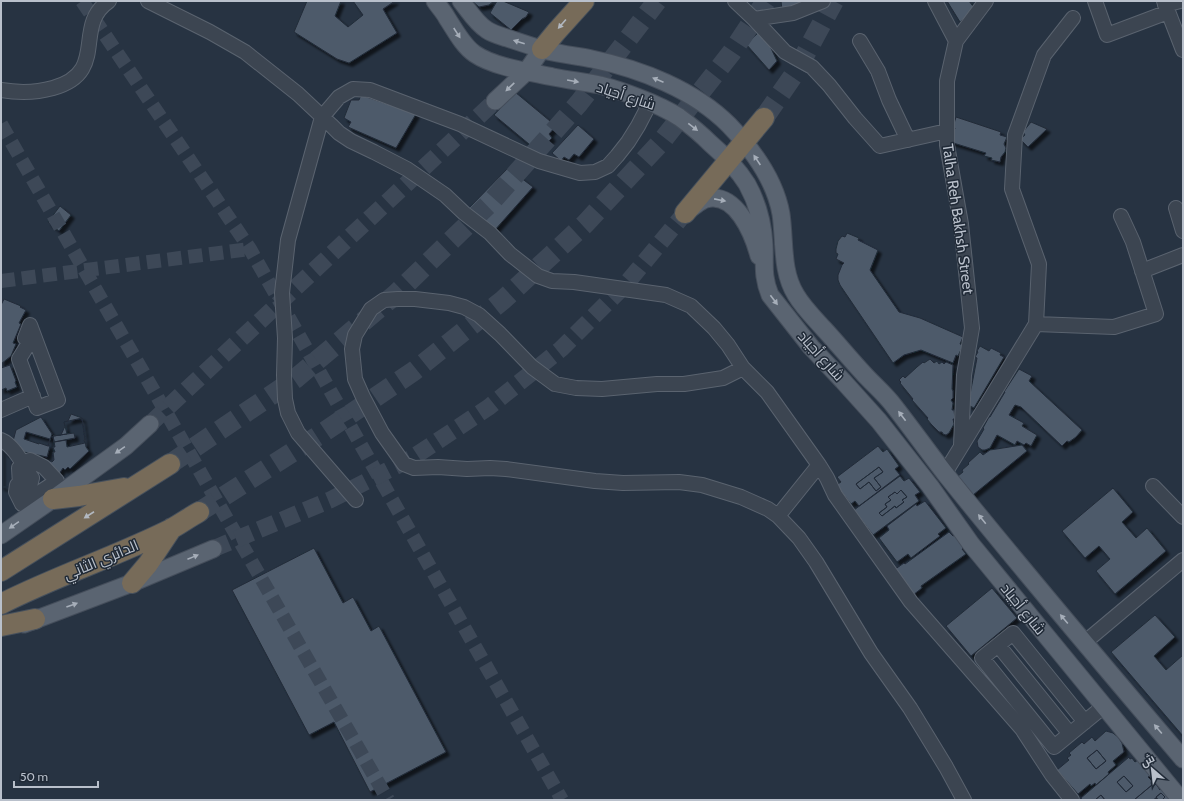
<svg xmlns="http://www.w3.org/2000/svg" width="1184" height="801" viewBox="0 0 1184 801" font-family="Cabin,Cairo,sans-serif">
	<style>
		.building { fill: #4e5a6a; stroke: #222c39; fill-rule: evenodd; filter: url(#shadow) }
		.lines { fill: none; stroke-linecap: round; stroke-linejoin: round }
		.minor-tunnel { stroke: #3d4857; stroke-width: 14; stroke-dasharray: 14 7; stroke-linecap: butt }
		.major-tunnel { stroke: #3d4857; stroke-width: 17; stroke-dasharray: 17 8; stroke-linecap: butt }
		.highway-tunnel { stroke: #3d4857; stroke-width: 20; stroke-dasharray: 20 10; stroke-linecap: butt }
		.minor-casing { stroke: #5a636f; stroke-width: 16 }
		.major-casing { stroke: #454e5b; stroke-width: 19 }
		.highway-casing { stroke: #46505c; stroke-width: 22 }
		.minor { stroke: #3c4551; stroke-width: 14 }
		.major { stroke: #5a6471; stroke-width: 17 }
		.highway { stroke: #776b59; stroke-width: 20 }
		.oneway { fill: #b2b8c0 }
		.oneway2 { fill: #a6aeb9 }
		.labels { text-anchor: middle; stroke-width: 3; stroke-linejoin: round; paint-order: stroke }
		.street-label { font-size: 15px; fill: #b9c0cb; stroke: #202a37 }
	</style>
	<defs>
		<filter id="shadow"><feDropShadow dx="3.5" dy="3.5" stdDeviation="1" flood-color="#0009"/></filter>
	</defs>
	<rect width="100%" height="100%" fill="#273342"/>
	<path class="building" d="M307,1H341L335,16L348,27L363,15L353,1H395L383,9L397,33L349,63L337,59L294,32Z
		M472,1H494L489,5L479,7Z
		M497,1H503L529,12L526,17L522,19L511,30L490,13Z
		M781,1H806L782,10Z
		M947,1H969L975,9L960,22Z
		M758,33L769,44L777,61L769,70L746,44Z
		M515,92L556,126L549,134L552,138L547,143L543,139L535,149L494,115Z
		M361,95L416,114L396,148L348,127L351,122L344,118L351,100H359Z
		M956,117L1001,132L1000,135L1007,137L1004,144L1006,148L1005,152L1001,157L1000,162L991,160L992,158L984,156L986,153L950,142L955,128L953,127Z
		M1031,122L1047,129L1028,147L1020,139L1025,135L1023,132Z
		M578,125L594,139L579,157L574,154L569,160L564,157L561,161L552,153Z
		M508,168L533,187L494,231L468,209Z
		M60,206L71,215L59,231L48,222Z
		M847,233L859,238L858,240L878,250L870,270L899,312L920,318L963,337L960,344L963,345L958,356L956,355L953,363L921,350L904,355L893,363L840,285L838,280V275L842,265L844,263L836,259L838,254L836,253V249L838,241L842,236L845,237Z
		M4,299L21,306L20,307L26,310L19,323L21,324L13,343L16,344L11,356L1,364V305Z
		M980,346L989,351L991,348L1001,353L1000,355L1004,357L974,408L968,405L977,358L975,357L978,352L977,351Z
		M930,359L934,363L937,361L939,364L942,362L944,364L946,362L953,365L952,389L953,391V398L951,400L953,403L952,410H954L955,419H953L954,424L949,433L946,435L943,434L942,432H939L931,424L927,419L928,418L912,400L913,399L900,383L901,382L899,380L903,376L905,378L917,367L923,362L924,363Z
		M10,365L16,381L15,382L17,387L7,391L6,388L1,390V368Z
		M1019,369L1032,376L1029,381L1082,430L1076,437L1069,442L1067,441L1062,446L1021,407L1015,405L1009,415L1024,423L1022,426L1037,435L1031,446L1026,443L1024,445L1017,441L1015,445L997,435L990,448L985,450H982L978,447L977,441L984,429L983,428L989,417H990L1005,392H1004Z
		M71,414L82,418L86,447L89,451L70,469L68,467L65,470L63,468L59,474L48,463L50,461L52,462L54,460L53,452H55L53,447H55L53,436L61,435L65,426L64,422L68,421Z
		M41,417L52,434L48,446H50L47,457L19,451L12,445L16,430Z
		M82,418L85,440H84L85,443L67,447L66,440L54,442L53,436L67,434L64,422Z
		M26,432L50,439L48,446L39,443V444L24,439Z
		M74,433L75,438L54,442L53,436Z
		M1022,445L1027,451L973,495L958,476L963,472L962,470L969,464L968,463L980,452L983,455L990,450Z
		M1,446H6L5,453H13L12,466H14L13,478H12L11,487H1Z
		M878,446L883,452L887,449L899,466L895,469L900,475L859,506L855,501L851,504L836,485L841,482L837,477ZM879,467L883,472L874,478L881,487L876,491L869,482L860,489L856,484Z
		M1,447H6L5,453H13L12,466H14L13,478H12L11,487H1Z
		M879,467L883,472L874,478L881,487L876,491L869,482L860,489L856,484Z
		M900,476L904,481L909,478L920,492L915,495L919,501L873,535L854,510ZM901,490L907,497L902,500L904,502L896,508L895,506L882,516L879,513L887,507L885,504L891,500L888,497L895,492L897,494Z
		M1113,488L1133,512L1122,522L1136,538L1147,528L1166,551L1115,594L1096,571L1110,559L1099,546L1085,558L1062,531Z
		M901,490L907,497L902,500L904,502L896,508L895,506L882,516L879,513L887,507L885,504L891,500L888,497L895,492L897,494Z
		M925,501L946,528L938,534L940,536L911,558L908,554L897,562L879,538L889,530L887,526L916,504L917,506Z
		M949,532L953,536L955,535L964,547L962,549L966,554L921,586L922,588L913,595L894,570L904,563L905,564Z
		M314,548L343,603L353,597L371,631L379,626L446,752L370,792L334,722L309,735L232,590Z
		M992,588L1017,618L971,656L946,626Z
		M1155,615L1175,637L1154,656L1166,670L1183,655V736L1111,652Z
		M1106,731L1113,733L1118,737L1122,743L1124,752L1113,761L1116,765L1108,772L1109,774L1096,785L1095,783L1091,786L1090,784L1078,794L1057,770L1069,760L1067,758L1071,755L1069,753L1082,742L1084,744L1092,737L1095,741ZM1097,750L1106,761L1096,769L1087,758Z
		M1097,750L1106,761L1096,769L1087,758Z
		M1129,757L1130,759L1132,758L1135,762L1138,760L1151,775L1148,777L1152,781L1151,783L1152,785L1134,800H1105L1101,795L1095,800H1082L1081,798ZM1124,776L1133,786L1126,792L1117,782Z
		M1124,776L1133,786L1126,792L1117,782Z
		M1156,784L1160,790L1162,788L1173,800H1162L1165,797L1161,793L1156,797L1158,800L1156,798L1153,800H1134L1152,785L1153,786Z
		M1161,793L1165,797L1162,800H1158L1156,797Z
		M1101,795L1105,800H1095Z"/>
	<g class="lines">
		<path class="minor-tunnel" d="M82,1L250,249L562,800
			M1,124L388,800
			M1,281L250,249"/>
		<path class="major-tunnel" d="M150,424L495,101
			M213,549L330,500L412,458L489,407L561,349L626,284L685,213"/>
		<path class="highway-tunnel" d="M764,118L795,73L834,1
			M170,464L295,379L396,294L491,202L579,103L657,1
			M199,512L321,434L414,371L503,300L585,224L662,141L732,52L766,1"/>
		<defs>
			<path id="minor" d="M148,1L210,32L245,52L298,94L331,125L339,133L351,141L374,152L407,169L445,195L464,213L490,233L510,254L538,276L552,281L574,282L666,295L691,306L714,328L728,345L743,368L767,392L819,465L827,478L835,495L911,602L1022,729L1052,775L1072,800
				M735,1L754,19L793,13L823,1
				M935,1L956,41
				M1095,1L1107,35L1168,12
				M1164,1L1183,50
				M1165,5L1180,1
				M754,19L785,52L812,67L829,85L855,118L880,146L947,131
				M860,41L878,71L889,100L908,140
				M1,90C19,93 35,93 53,88C110,72 72,26 109,1
				M1176,208L1183,231
				M1142,271L1183,255
				M1036,324L1114,327L1156,314L1133,242L1121,216
				M30,325L58,400L37,408L19,359L29,343L25,338Z
				M743,368L723,378L684,384H657L602,389L576,388L555,384L532,367L500,334L479,315L464,307L449,303L415,299H398L384,300L371,309L355,335L352,349L355,379L363,397L382,433L404,464L414,468L438,467L467,469L490,468L506,469L595,481L623,483L679,482L702,485L741,497L768,509L778,516L799,538L816,562L871,653L910,708L946,767L964,800
				M1,410L33,396
				M1,440C14,445 24,466 32,478L28,494L33,501
				M961,445L964,375L972,328L961,224L947,145V81L956,41L986,1
				M30,460L44,467L57,481L22,504L16,492L17,485H20L19,468Z
				M945,473L1036,324L1039,264L1012,189L1015,135L1044,55L1073,18
				M1153,486L1183,517
				M356,500L298,433L288,413L285,399L284,375L285,338L282,293L288,240L322,117L339,97L353,89L370,90L460,124L539,161L580,173L595,172L608,166L617,156L628,142L638,126L650,103
				M778,516L819,465
				M1084,643L1183,560
				M998,645L1070,734
				M1085,722L1013,633L982,658L1054,747L1103,707"/>
			<path id="major" d="M435,1C439,7 444,12 447,18C455,30 463,46 475,54C494,67 530,72 553,77C568,80 585,82 600,85C623,91 659,104 679,117C690,125 701,134 711,144C725,156 737,168 747,184C757,202 763,225 764,245C765,265 762,275 770,295L811,347L843,381L879,421L930,486L971,544L1181,800
				M461,1C469,11 476,23 487,30C493,34 501,36 507,38C519,42 531,46 544,50C560,54 576,56 592,59C641,69 694,90 729,125C753,150 775,180 781,214C785,241 781,271 796,295C803,307 814,318 824,329C837,343 850,359 864,374C874,385 885,394 894,406C912,429 929,453 947,476C1024,572 1103,665 1183,759
				M495,101L526,72L542,49
				M690,209C695,206 700,201 706,199C736,191 753,234 759,256
				M1,535L53,499L126,446L150,424
				M24,624L132,583L213,549"/>
			<path id="highway" d="M542,49L556,32L584,1
				M685,213L764,118
				M53,499L79,496L124,488
				M1,571L170,464
				M132,583L148,564L172,528
				M1,604C56,576 115,557 171,529C180,524 190,517 199,512
				M1,626L35,619"/>
		</defs>
		<use href="#minor" class="minor-casing"/>
		<use href="#major" class="major-casing"/>
		<use href="#highway" class="highway-casing"/>
		<use href="#minor" class="minor"/>
		<use href="#major" class="major"/>
		<use href="#highway" class="highway"/>
	</g>
	<defs><path id="oneway-solid" d="M-6-.8H1V-3.2L6.5 0L1 3.2V.8H-6Z"/></defs>
	<g class="oneway">
		<use href="#oneway-solid" transform="translate(562 24) rotate(131)"/>
		<use href="#oneway-solid" transform="translate(89 515) rotate(147)"/>
	</g>
	<g class="oneway2">
		<use href="#oneway-solid" transform="translate(457 33) rotate(57)"/>
		<use href="#oneway-solid" transform="translate(519 42) rotate(-162)"/>
		<use href="#oneway-solid" transform="translate(658 80) rotate(-157)"/>
		<use href="#oneway-solid" transform="translate(573 81) rotate(10)"/>
		<use href="#oneway-solid" transform="translate(510 87) rotate(136)"/>
		<use href="#oneway-solid" transform="translate(693 127) rotate(38)"/>
		<use href="#oneway-solid" transform="translate(757 160) rotate(-124)"/>
		<use href="#oneway-solid" transform="translate(720 200) rotate(11)"/>
		<use href="#oneway-solid" transform="translate(774 300) rotate(53)"/>
		<use href="#oneway-solid" transform="translate(902 416) rotate(-127)"/>
		<use href="#oneway-solid" transform="translate(120 450) rotate(145)"/>
		<use href="#oneway-solid" transform="translate(982 519) rotate(-129)"/>
		<use href="#oneway-solid" transform="translate(14 525) rotate(145)"/>
		<use href="#oneway-solid" transform="translate(193 557) rotate(-22)"/>
		<use href="#oneway-solid" transform="translate(72 605) rotate(-20)"/>
		<use href="#oneway-solid" transform="translate(1064 619) rotate(-130)"/>
		<use href="#oneway-solid" transform="translate(1158 729) rotate(-130)"/>
	</g>
	<g class="labels">
		<g class="street-label">
			<text transform="translate(626 96) rotate(18)" y="5">شارع أجياد</text>
			<text transform="translate(958 219) rotate(82)" y="5">Talha Reh Bakhsh Street</text>
			<text transform="translate(821 356) rotate(48)" y="5">شارع أجياد</text>
			<text transform="translate(101 560) rotate(-23)" y="5">الدائري الثاني</text>
			<text transform="translate(1023 609) rotate(51)" y="5">شارع أجياد</text>
		</g>
	</g>
	<rect width="1184" height="801" fill="none" stroke="#b9c0cb" stroke-width="4"/>
	<g transform="translate(1152 769) rotate(332)" stroke="#202a37" stroke-width="3" paint-order="stroke">
	<path d="M0-3L7 15L0 10L-7 15Z" fill="#b9c0cb"/>
	<text y="-6" font-size="11" font-weight="bold" text-anchor="middle" fill="#b9c0cb">ش</text>
	</g>
	<path d="M14 781v6h84v-6" fill="none" stroke="#b9c0cb" stroke-width="2"/>
	<text x="20" y="781" font-size="12" fill="#b9c0cb" stroke="#202a37" stroke-width="3" paint-order="stroke">50 m</text>
</svg>
